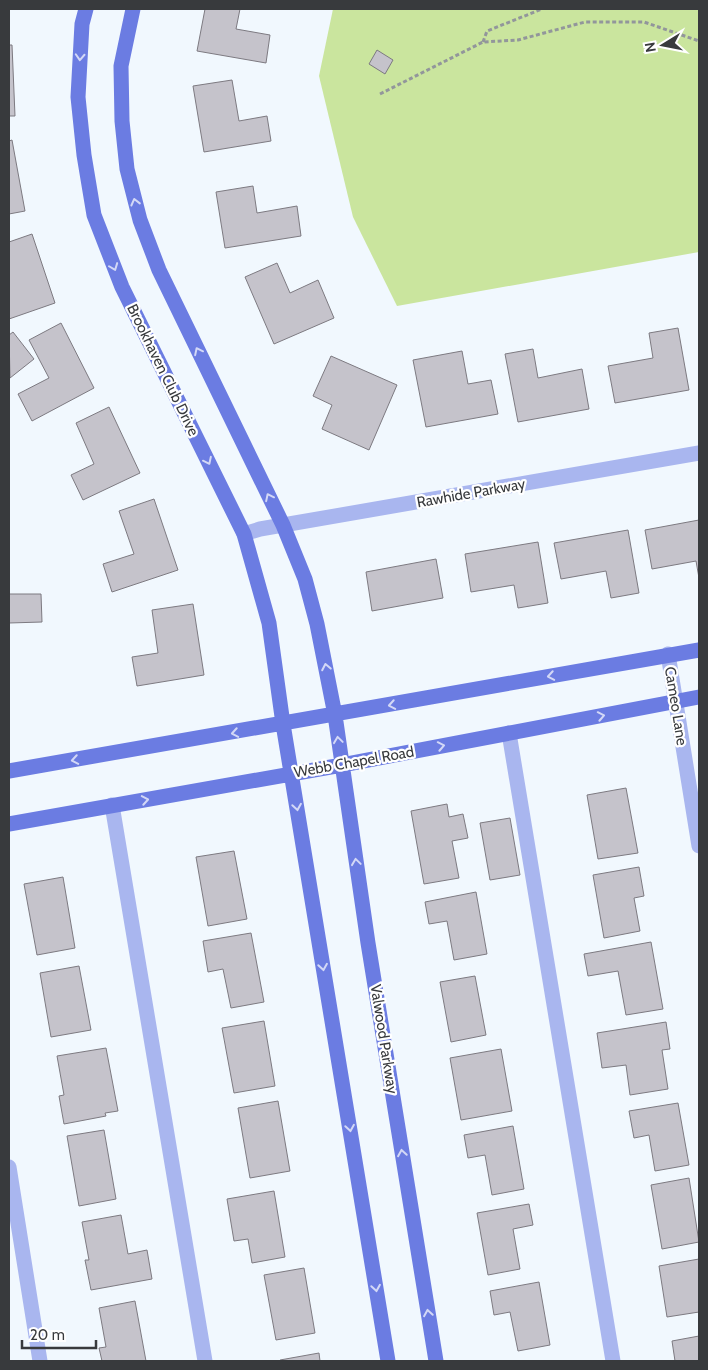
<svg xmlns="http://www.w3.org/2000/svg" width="708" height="1370" viewBox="0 0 708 1370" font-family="Cabin,sans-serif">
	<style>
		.green { fill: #cae59e }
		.building { fill: #c5c3cb; stroke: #7d7a81 }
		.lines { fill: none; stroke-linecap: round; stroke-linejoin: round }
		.path { stroke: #92969b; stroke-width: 3; stroke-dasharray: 4 2.5; stroke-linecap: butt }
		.minor { stroke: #a9b6ef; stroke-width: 15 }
		.major { stroke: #6b7ce2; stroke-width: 15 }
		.oneway { stroke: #d3d8f6 }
		.labels { text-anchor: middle; stroke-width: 4.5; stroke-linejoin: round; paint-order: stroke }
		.street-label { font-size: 15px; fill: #383a3d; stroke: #fff }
	</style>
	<rect width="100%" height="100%" fill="#f1f8fe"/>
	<path class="green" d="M333,9H699V252L397,306L353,217L319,76Z"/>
	<path class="building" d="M205,9H240L236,29L270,35L266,63L197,51Z
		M9,45H12L15,116H9Z
		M377,50L393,60L385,74L369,64Z
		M232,80L239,121L267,116L271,141L204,152L193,86Z
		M12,140L25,211L9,214V141Z
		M253,186L257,213L297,206L301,236L225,248L216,192Z
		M32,234L55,303L9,319V242Z
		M277,263L290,293L318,280L334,318L274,344L245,277Z
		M61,323L94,388L32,421L18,394L49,378L29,340Z
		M678,328L689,390L615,403L608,366L653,358L649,333Z
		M13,332L34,359L10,378L9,335Z
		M533,349L538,378L582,369L589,409L518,422L505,354Z
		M462,351L468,384L491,380L498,414L426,427L413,360Z
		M331,356L397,385L369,450L322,429L332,405L313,396Z
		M109,407L140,473L83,500L71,475L94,464L76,423Z
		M154,499L178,570L112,592L103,564L134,554L119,511Z
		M699,520V578L696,561L652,569L645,530Z
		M628,530L639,593L611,598L606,571L561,579L554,543Z
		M538,542L548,603L518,608L514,585L471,592L465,554Z
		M436,559L443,598L372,611L366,572Z
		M9,594H41L42,622L9,623Z
		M193,604L204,675L137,686L132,657L158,653L152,610Z
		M626,788L638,853L598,859L587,795Z
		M447,804L449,817L463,814L468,838L452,841L459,878L424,884L411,811Z
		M510,818L520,875L490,880L480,823Z
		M234,851L247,919L208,926L196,857Z
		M639,867L644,896L634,898L640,931L604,938L593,875Z
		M63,877L75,948L37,955L24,884Z
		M476,892L487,954L454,960L447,921L429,924L425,902Z
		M251,933L264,1002L231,1008L223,969L208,972L203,941Z
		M651,942L663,1009L626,1015L618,971L588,976L584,954Z
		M79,966L91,1030L51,1037L40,973Z
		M475,976L486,1035L451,1042L440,982Z
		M264,1021L275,1086L234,1093L222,1028Z
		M666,1022L670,1049L662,1050L668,1089L630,1095L626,1065L602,1068L597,1033Z
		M106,1048L118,1111L105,1113L106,1116L64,1124L59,1096L64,1095L57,1056Z
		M501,1049L512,1111L461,1120L450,1058Z
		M278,1101L290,1171L250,1178L238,1108Z
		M678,1103L689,1165L655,1171L649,1135L634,1138L629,1111Z
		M513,1126L524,1189L492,1195L485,1155L468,1158L464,1135Z
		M104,1130L116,1199L79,1206L67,1136Z
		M689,1178L699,1242L662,1249L651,1185Z
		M274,1191L285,1257L252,1263L248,1239L234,1241L227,1199Z
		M529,1204L533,1225L513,1229L520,1269L488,1275L477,1213Z
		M121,1215L128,1254L147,1250L152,1279L91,1290L85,1260H89L82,1222Z
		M699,1259V1312L667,1317L659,1266Z
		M304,1268L315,1333L276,1340L264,1275Z
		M539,1282L550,1345L518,1351L510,1312L494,1315L490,1291Z
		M135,1301L146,1361H102L99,1348L106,1347L99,1308Z
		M699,1336V1361H675L672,1341Z
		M319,1353L320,1361H280V1360Z"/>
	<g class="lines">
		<path class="path" d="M483,42L487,31L542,9
			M380,94L483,42L518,40L585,22H644L699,41"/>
		<path class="minor" d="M244,534L260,529L699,453
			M668,654L699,846
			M509,733L613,1361
			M112,805L205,1361
			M9,1167L40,1361"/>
		<path class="major" d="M86,9L82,24L78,97L84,155L94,215L122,287L244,534L269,623L283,724L388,1361
			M133,9L121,66L122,121L127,169L140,220L159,270L283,525L305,579L317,624L335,715L368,943L436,1361
			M9,771L699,650
			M9,824L342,765L699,697"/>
	</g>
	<defs><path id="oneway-chevron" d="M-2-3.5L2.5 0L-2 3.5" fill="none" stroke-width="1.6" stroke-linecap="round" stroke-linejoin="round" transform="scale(1.25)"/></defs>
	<g class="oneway">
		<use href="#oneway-chevron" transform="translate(80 57) rotate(93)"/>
		<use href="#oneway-chevron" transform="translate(135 202) rotate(-104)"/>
		<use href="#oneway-chevron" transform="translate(114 267) rotate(69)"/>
		<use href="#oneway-chevron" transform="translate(198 351) rotate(-116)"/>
		<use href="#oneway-chevron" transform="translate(208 461) rotate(64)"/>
		<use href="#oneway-chevron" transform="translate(269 497) rotate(-116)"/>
		<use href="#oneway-chevron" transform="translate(326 667) rotate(-101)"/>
		<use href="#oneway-chevron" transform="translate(551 676) rotate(170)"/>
		<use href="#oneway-chevron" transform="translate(392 705) rotate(170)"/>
		<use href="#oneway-chevron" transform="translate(601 716) rotate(-11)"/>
		<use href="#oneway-chevron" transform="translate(235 733) rotate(170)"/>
		<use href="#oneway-chevron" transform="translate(338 740) rotate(-98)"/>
		<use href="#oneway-chevron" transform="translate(441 746) rotate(-11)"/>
		<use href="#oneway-chevron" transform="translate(75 760) rotate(170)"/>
		<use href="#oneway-chevron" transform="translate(145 800) rotate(-10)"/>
		<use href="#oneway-chevron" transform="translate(297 807) rotate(81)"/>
		<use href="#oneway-chevron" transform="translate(356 862) rotate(-98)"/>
		<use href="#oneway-chevron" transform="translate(323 967) rotate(81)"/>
		<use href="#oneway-chevron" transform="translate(350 1128) rotate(81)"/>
		<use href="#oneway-chevron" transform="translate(402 1153) rotate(-99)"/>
		<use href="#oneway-chevron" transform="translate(376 1288) rotate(81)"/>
		<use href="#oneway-chevron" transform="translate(428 1313) rotate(-99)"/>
	</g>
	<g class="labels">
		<g class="street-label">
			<text transform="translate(163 370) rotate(64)" y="5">Brookhaven Club Drive</text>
			<text transform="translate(471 493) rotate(-10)" y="5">Rawhide Parkway</text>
			<text transform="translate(676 706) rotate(81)" y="5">Cameo Lane</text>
			<text transform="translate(354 762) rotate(-10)" y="5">Webb Chapel Road</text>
			<text transform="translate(384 1039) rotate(81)" y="5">Valwood Parkway</text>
		</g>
	</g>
	<rect width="708" height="1370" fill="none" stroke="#383a3d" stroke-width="20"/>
	<g transform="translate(663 45) rotate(260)" stroke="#ffffff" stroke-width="4" paint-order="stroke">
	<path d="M0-4L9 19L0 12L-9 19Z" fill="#383a3d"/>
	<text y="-8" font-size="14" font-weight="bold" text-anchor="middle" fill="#383a3d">N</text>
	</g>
	<path d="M22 1340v8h74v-8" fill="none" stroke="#383a3d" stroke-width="2.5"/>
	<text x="30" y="1340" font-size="15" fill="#383a3d" stroke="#ffffff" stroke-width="4" paint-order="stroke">20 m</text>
</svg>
